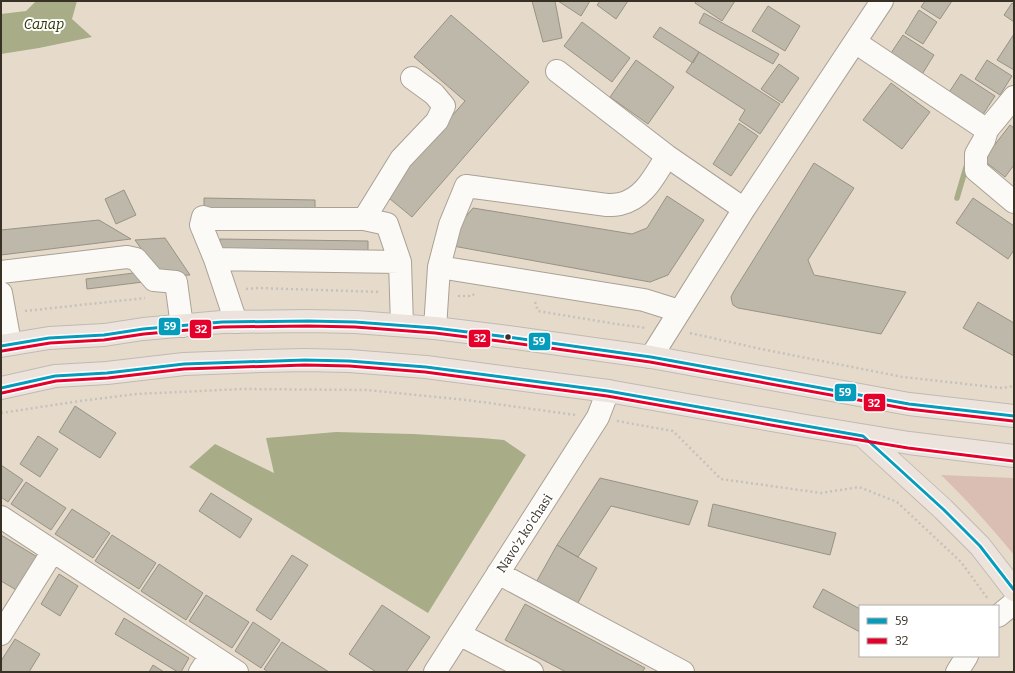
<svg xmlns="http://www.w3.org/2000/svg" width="1015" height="673" viewBox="0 0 1015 673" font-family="Bitter,serif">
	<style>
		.green { fill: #dabeb3 }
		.water { fill: #a8ac87 }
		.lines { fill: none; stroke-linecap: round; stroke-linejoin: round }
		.stream { stroke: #a8ac87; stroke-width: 5.5 }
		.building { fill: #beb8ab; stroke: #989286 }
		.minor-casing { stroke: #a9a195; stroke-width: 24 }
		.highway-casing { stroke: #c0bab2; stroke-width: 24 }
		.path { stroke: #c5c1bb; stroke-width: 2.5; stroke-dasharray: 2 3; stroke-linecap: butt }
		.minor { stroke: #fbfaf7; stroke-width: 22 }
		.highway { stroke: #ece3dc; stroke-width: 22 }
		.bus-1-casing { stroke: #fff; stroke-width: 6 }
		.bus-2-casing { stroke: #fff; stroke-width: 6 }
		.bus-1 { stroke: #069dbd; stroke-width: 3 }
		.bus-2 { stroke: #e4002b; stroke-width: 3 }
		.bus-dot { fill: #393126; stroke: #fff; stroke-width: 1.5 }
		.labels { text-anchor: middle; stroke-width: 4; stroke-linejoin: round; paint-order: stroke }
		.street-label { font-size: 13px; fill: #393126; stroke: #fff }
		.water-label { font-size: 14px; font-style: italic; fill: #2c3600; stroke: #fff }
		.line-badge { stroke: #fff; stroke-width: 1.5 }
		.badge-label { font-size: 11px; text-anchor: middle; font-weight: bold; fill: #fff }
	</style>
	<rect width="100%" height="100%" fill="#e6dbcb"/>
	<path class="green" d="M941,475L1014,478V555C991,527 967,500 941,475Z"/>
	<path class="water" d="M36,1H77L72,19L92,37L39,48L1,54V14L26,11Z
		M336,432L413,434L482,438L504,440L526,455L428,613L189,467L215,444L274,473L266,438Z"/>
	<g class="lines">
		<path class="stream" d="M957,198L967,164"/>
	</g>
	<path class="building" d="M532,1H555L562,38L543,42Z
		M558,1H590L581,16Z
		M600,1H628L616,19L597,5Z
		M696,1H735L722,21L695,3Z
		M925,1H952L940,19L921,7Z
		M1012,3L1014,5V22L1004,15Z
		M768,6L800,26L785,51L752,31Z
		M919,10L937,22L923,44L905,33Z
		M704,13L779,54L773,64L699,23Z
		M451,15L529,82L412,217L384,194L465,101L414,57Z
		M582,22L630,58L612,82L564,46Z
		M660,27L699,52L693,63L653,37Z
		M1014,34V70L997,60Z
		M903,35L934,55L921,76L889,56Z
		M699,52L780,104L760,134L739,120L745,110L686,72Z
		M636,60L674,87L648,124L610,97Z
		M987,60L1012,76L1000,95L975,79Z
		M779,64L799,78L782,103L761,89Z
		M961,74L995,96L982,116L948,94Z
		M891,83L930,112L902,149L863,120Z
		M739,123L758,136L731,176L713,164Z
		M1010,125L1014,128V165L1005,177L983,160Z
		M814,163L854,188L808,260L814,275L906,292L881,334L738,308L733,305L732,302L731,297L734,291Z
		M124,190L136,215L116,224L105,199Z
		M667,196L704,220L668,275L650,282L453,246L457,227L473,208L632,234L647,228Z
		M204,198L315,200V215L204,214Z
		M973,198L1014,226V250L1008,259L956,223Z
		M99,220L131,239L1,255V230Z
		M165,238L190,275L160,276L135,240Z
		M220,239L368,241V258L220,256Z
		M142,272L143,282L87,289L86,279Z
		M978,302L1014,323V356L963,328Z
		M75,406L116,433L100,458L59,432Z
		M38,436L58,449L40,477L20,464Z
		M1,465L23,480L8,502L1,497Z
		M600,478L698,501L689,525L611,506L578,557L557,545Z
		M26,482L66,508L51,530L11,504Z
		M211,493L252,519L240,538L199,511Z
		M713,504L836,533L830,555L708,526Z
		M72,509L110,533L93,558L55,534Z
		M1,535L39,558L18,591L1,581Z
		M112,535L156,563L139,589L95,561Z
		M557,545L597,568L575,608L534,586Z
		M292,555L308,565L271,620L256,610Z
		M159,564L203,593L186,620L141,591Z
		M59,574L78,586L60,616L41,604Z
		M823,589L860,609V632L813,607Z
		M206,595L249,622L232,648L189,621Z
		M525,604L645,668L642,672H566L505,640Z
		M382,605L430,637L406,672H376L349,654Z
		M124,618L189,658L181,672H178L115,634Z
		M253,622L280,640L261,668L235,651Z
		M15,639L40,654L29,672H1V661Z
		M282,642L329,672H268L264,669Z
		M153,665L164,672H149Z"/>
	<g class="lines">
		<defs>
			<path id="minor" d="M855,42L987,130L984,140L976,154V170L1014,202
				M557,71L667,156L744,209
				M987,130L1014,97
				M364,219L401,159L437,121L444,106L434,94L412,78
				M215,259L400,262
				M439,267L644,300L679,311
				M1,272L127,257L136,259L154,280L176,282L182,326
				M1,293L10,343
				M236,322L215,259L201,225L203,217L210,219H364L387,224L400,262L402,325
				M435,328L439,267L450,225L466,186L607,205C612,205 616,205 620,204C644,199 655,175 667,156
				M651,357L744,209L882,1
				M1,517L237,672
				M498,573L683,672
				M998,616L1014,603
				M1,634L53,551
				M459,634L532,672
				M200,672L211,655
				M435,672L598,417L608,391
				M957,672L967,656"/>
			<path id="highway" d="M1,346L49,338L104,335L143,329L222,322L308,321L355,322L435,328L508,337L651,357L909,404L1014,416
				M1,388L55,376L107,373L184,364L261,361L305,360L349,361L426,367L608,391L806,426L909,443L1014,456
				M863,436L943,509L980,546L1014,590"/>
		</defs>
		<use href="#minor" class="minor-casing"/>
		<use href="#highway" class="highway-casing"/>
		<path class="path" d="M246,289L258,288L381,292
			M458,296H472L475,293
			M535,302L538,311L616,324L647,328
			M25,311L145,298
			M690,333L761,349L903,377L1002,388L1014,386
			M1,413L80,401L136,394L243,389L367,390L467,400L576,415
			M617,421L673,431L721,479L821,493L859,487L897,502L961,562L988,599"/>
		<use href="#minor" class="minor"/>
		<use href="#highway" class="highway"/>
		<defs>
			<path id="bus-1" d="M1,346L49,338L104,335L143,329L222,322L308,321L355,322L435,328L508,337L651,357L909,404L1014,416
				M1,388L55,376L107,373L184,364L305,360L349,361L426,367L608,391L863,436L943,509L980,546L1014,590"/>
			<path id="bus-2" d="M2,351L50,343L104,340L144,334L222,327L308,326L355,327L435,333L507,342L650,362L908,409L1013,421
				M2,393L56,381L108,378L184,369L305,365L349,366L425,372L607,396L805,431L908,448L1013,461"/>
		</defs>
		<use href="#bus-1" class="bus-1-casing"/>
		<use href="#bus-2" class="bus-2-casing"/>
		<use href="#bus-1" class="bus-1"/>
		<use href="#bus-2" class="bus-2"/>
	</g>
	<circle class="bus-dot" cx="508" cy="337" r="3.5"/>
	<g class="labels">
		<g class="street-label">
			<text transform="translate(524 533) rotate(-57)" y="5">Navo'z ko'chasi</text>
		</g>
		<g class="water-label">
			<text x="44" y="29">Салар</text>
		</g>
	</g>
	<g class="line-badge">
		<rect x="158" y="317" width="23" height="19" rx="4" fill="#069dbd"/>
		<rect x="189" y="319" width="23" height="20" rx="4" fill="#e4002b"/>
		<rect x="468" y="329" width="23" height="19" rx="4" fill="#e4002b"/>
		<rect x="528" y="332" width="23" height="19" rx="4" fill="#069dbd"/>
		<rect x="834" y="383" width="23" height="19" rx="4" fill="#069dbd"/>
		<rect x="863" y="393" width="23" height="19" rx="4" fill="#e4002b"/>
	</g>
	<g class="badge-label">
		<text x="170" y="330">59</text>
		<text x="201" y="333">32</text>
		<text x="480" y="342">32</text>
		<text x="539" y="345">59</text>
		<text x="845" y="396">59</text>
		<text x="874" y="407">32</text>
	</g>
	<rect width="1015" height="673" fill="none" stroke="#393126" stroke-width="4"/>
	<rect x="859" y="605" width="140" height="52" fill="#ffffff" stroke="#b0ada8"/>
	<rect x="867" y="618" width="20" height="6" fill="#069dbd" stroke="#b0ada8"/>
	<text x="895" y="625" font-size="12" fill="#393126">59</text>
	<rect x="867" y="638" width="20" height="6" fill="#e4002b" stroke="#b0ada8"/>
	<text x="895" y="645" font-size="12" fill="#393126">32</text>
</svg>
